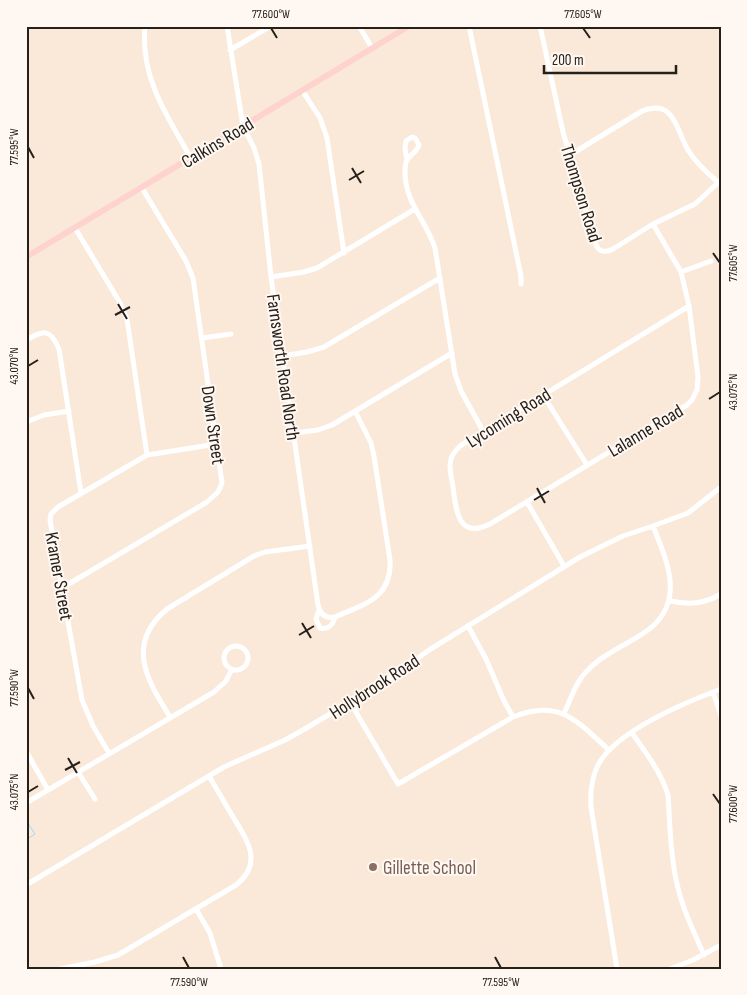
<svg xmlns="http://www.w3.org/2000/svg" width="747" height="995" viewBox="0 0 747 995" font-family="'Sofia Sans Condensed',sans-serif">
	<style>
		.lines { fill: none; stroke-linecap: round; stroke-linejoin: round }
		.stream { stroke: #a3d6fa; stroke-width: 1 }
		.minor { stroke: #fff; stroke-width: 5 }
		.major { stroke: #fed3cd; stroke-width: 6 }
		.ticks { fill: none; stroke: #26201b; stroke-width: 2 }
		.education-dot { fill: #8d6e63; stroke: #fff8f2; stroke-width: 2 }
		.labels { text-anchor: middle; stroke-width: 4; stroke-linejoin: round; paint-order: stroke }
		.street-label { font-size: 19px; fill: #26201b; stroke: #fff8f2 }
		.education-label { font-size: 19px; fill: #785e54; stroke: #fff8f2; text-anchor: start }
		.neatline { fill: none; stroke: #26201b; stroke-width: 2 }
		.ticks-label { font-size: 12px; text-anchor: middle; fill: #26201b }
	</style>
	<rect width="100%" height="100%" fill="#fae9d9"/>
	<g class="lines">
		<path class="stream" d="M26,820L35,834L26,840"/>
		<path class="minor" d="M145,26C140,77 167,116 191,158
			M227,26L243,126L254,148L259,164L271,277L318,605C320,614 325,619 335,617C364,604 392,599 390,560L374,456L371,443L355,411
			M359,26L372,48
			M469,26L521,276V284
			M540,26L563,132L596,245C599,252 606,253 613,249L653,224L695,204L721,180
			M230,50L271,26
			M302,90L320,118L327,138L344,253
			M570,155L642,111C675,98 676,130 688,150C696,163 707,173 718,182
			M407,160L405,149L406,141L412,137L415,138L419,145C417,152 411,154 407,160C405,163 405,168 405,172C405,203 426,220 435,248L455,374L461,391L483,431
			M653,224L681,272L689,306L698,377L697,390L692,400L687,405L490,524C458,540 456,510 453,487C452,479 448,468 451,459C452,454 456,450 460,446L689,306
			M75,228L119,301L127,319L147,455
			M681,272L711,261
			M271,277L304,272L317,268L415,209
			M202,338L231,334
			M26,340C44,330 50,328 59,349L81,493
			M282,356L307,352L324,347L440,278
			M543,395L587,465
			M26,422L44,415L69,411
			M294,433L318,430L332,425L452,353
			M527,502L564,566
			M62,588L207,502L218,492L222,483L193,278L186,261L142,188
			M670,601C690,605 704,604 721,594
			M319,610L316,619L320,628C328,630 333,625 335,617
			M468,626L486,659L504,701L513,717
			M224 658a12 12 0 1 1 24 0a12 12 0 1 1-24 0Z
			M713,692L721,716
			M350,702L398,784L513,717C559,698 577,721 609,750
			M564,713C571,699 576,681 588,670C599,658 615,650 629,642C637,637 647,632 654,625C684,596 666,559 653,526
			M170,717C147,680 125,644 167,609L254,556L265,552L310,546
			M632,733C646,753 661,772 668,795C670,823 670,852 676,879C681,906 693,930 704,955
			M26,751L48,790
			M109,753L93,726L82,700L50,520L51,514L58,507L147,455L217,444
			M78,772L95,799
			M26,803L214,692L226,681L232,669
			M26,885L224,767L285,740L303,730L397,674L429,650L580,557L623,536L653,526L688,513L721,487
			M196,909L210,933L221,969
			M60,969L95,962L118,955L236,885C264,863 247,840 233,817C225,803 217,790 209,776
			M617,969L591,807C590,792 591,779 598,765C616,731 686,702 721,689
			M670,969L693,960L721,945"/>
		<path class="major" d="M26,257L409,26"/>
	</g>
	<path class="ticks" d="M271,28L277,38M583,28L590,38M28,147L34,158M352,168L361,183M349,180L364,171M713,253L720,263M118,304L127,319M115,315L130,307M28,366L38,360M709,399L720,392M537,488L545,503M534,500L549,491M302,623L311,638M299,635L314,626M28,688L34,699M68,758L77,773M65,770L80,762M28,792L38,786M713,794L720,804M183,957L189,968M495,957L501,968"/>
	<circle class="education-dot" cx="373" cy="867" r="5"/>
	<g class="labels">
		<g class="street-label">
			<text transform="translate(217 142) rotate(-31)" y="7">Calkins Road</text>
			<text transform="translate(582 193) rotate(73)" y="7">Thompson Road</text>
			<text transform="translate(284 367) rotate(82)" y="7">Farnsworth Road North</text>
			<text transform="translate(508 417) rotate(-32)" y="7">Lycoming Road</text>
			<text transform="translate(214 425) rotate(82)" y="7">Down Street</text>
			<text transform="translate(645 430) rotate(-31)" y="7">Lalanne Road</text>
			<text transform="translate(60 576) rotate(80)" y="7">Kramer Street</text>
			<text transform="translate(374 686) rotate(-33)" y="7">Hollybrook Road</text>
		</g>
		<g class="education-label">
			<text x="383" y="874">Gillette School</text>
		</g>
	</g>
	<rect width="747" height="995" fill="none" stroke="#fff8f2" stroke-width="55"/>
	<path d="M544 65v8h132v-8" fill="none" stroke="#26201b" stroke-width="2.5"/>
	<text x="552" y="65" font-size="15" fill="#26201b" stroke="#fff8f2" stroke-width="4" paint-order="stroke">200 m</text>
	<rect x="28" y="28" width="692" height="940" class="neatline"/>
	<g class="ticks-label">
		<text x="271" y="18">77.600°W</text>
		<text x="583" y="18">77.605°W</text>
		<text transform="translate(14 147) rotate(-90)" y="4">77.595°W</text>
		<text transform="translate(733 263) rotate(-90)" y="4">77.605°W</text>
		<text transform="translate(14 366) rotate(-90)" y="4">43.070°N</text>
		<text transform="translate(733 392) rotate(-90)" y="4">43.075°N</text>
		<text transform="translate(14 688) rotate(-90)" y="4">77.590°W</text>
		<text transform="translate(14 792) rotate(-90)" y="4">43.075°N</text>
		<text transform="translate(733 804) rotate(-90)" y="4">77.600°W</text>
		<text x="189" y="986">77.590°W</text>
		<text x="501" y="986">77.595°W</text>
	</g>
</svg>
